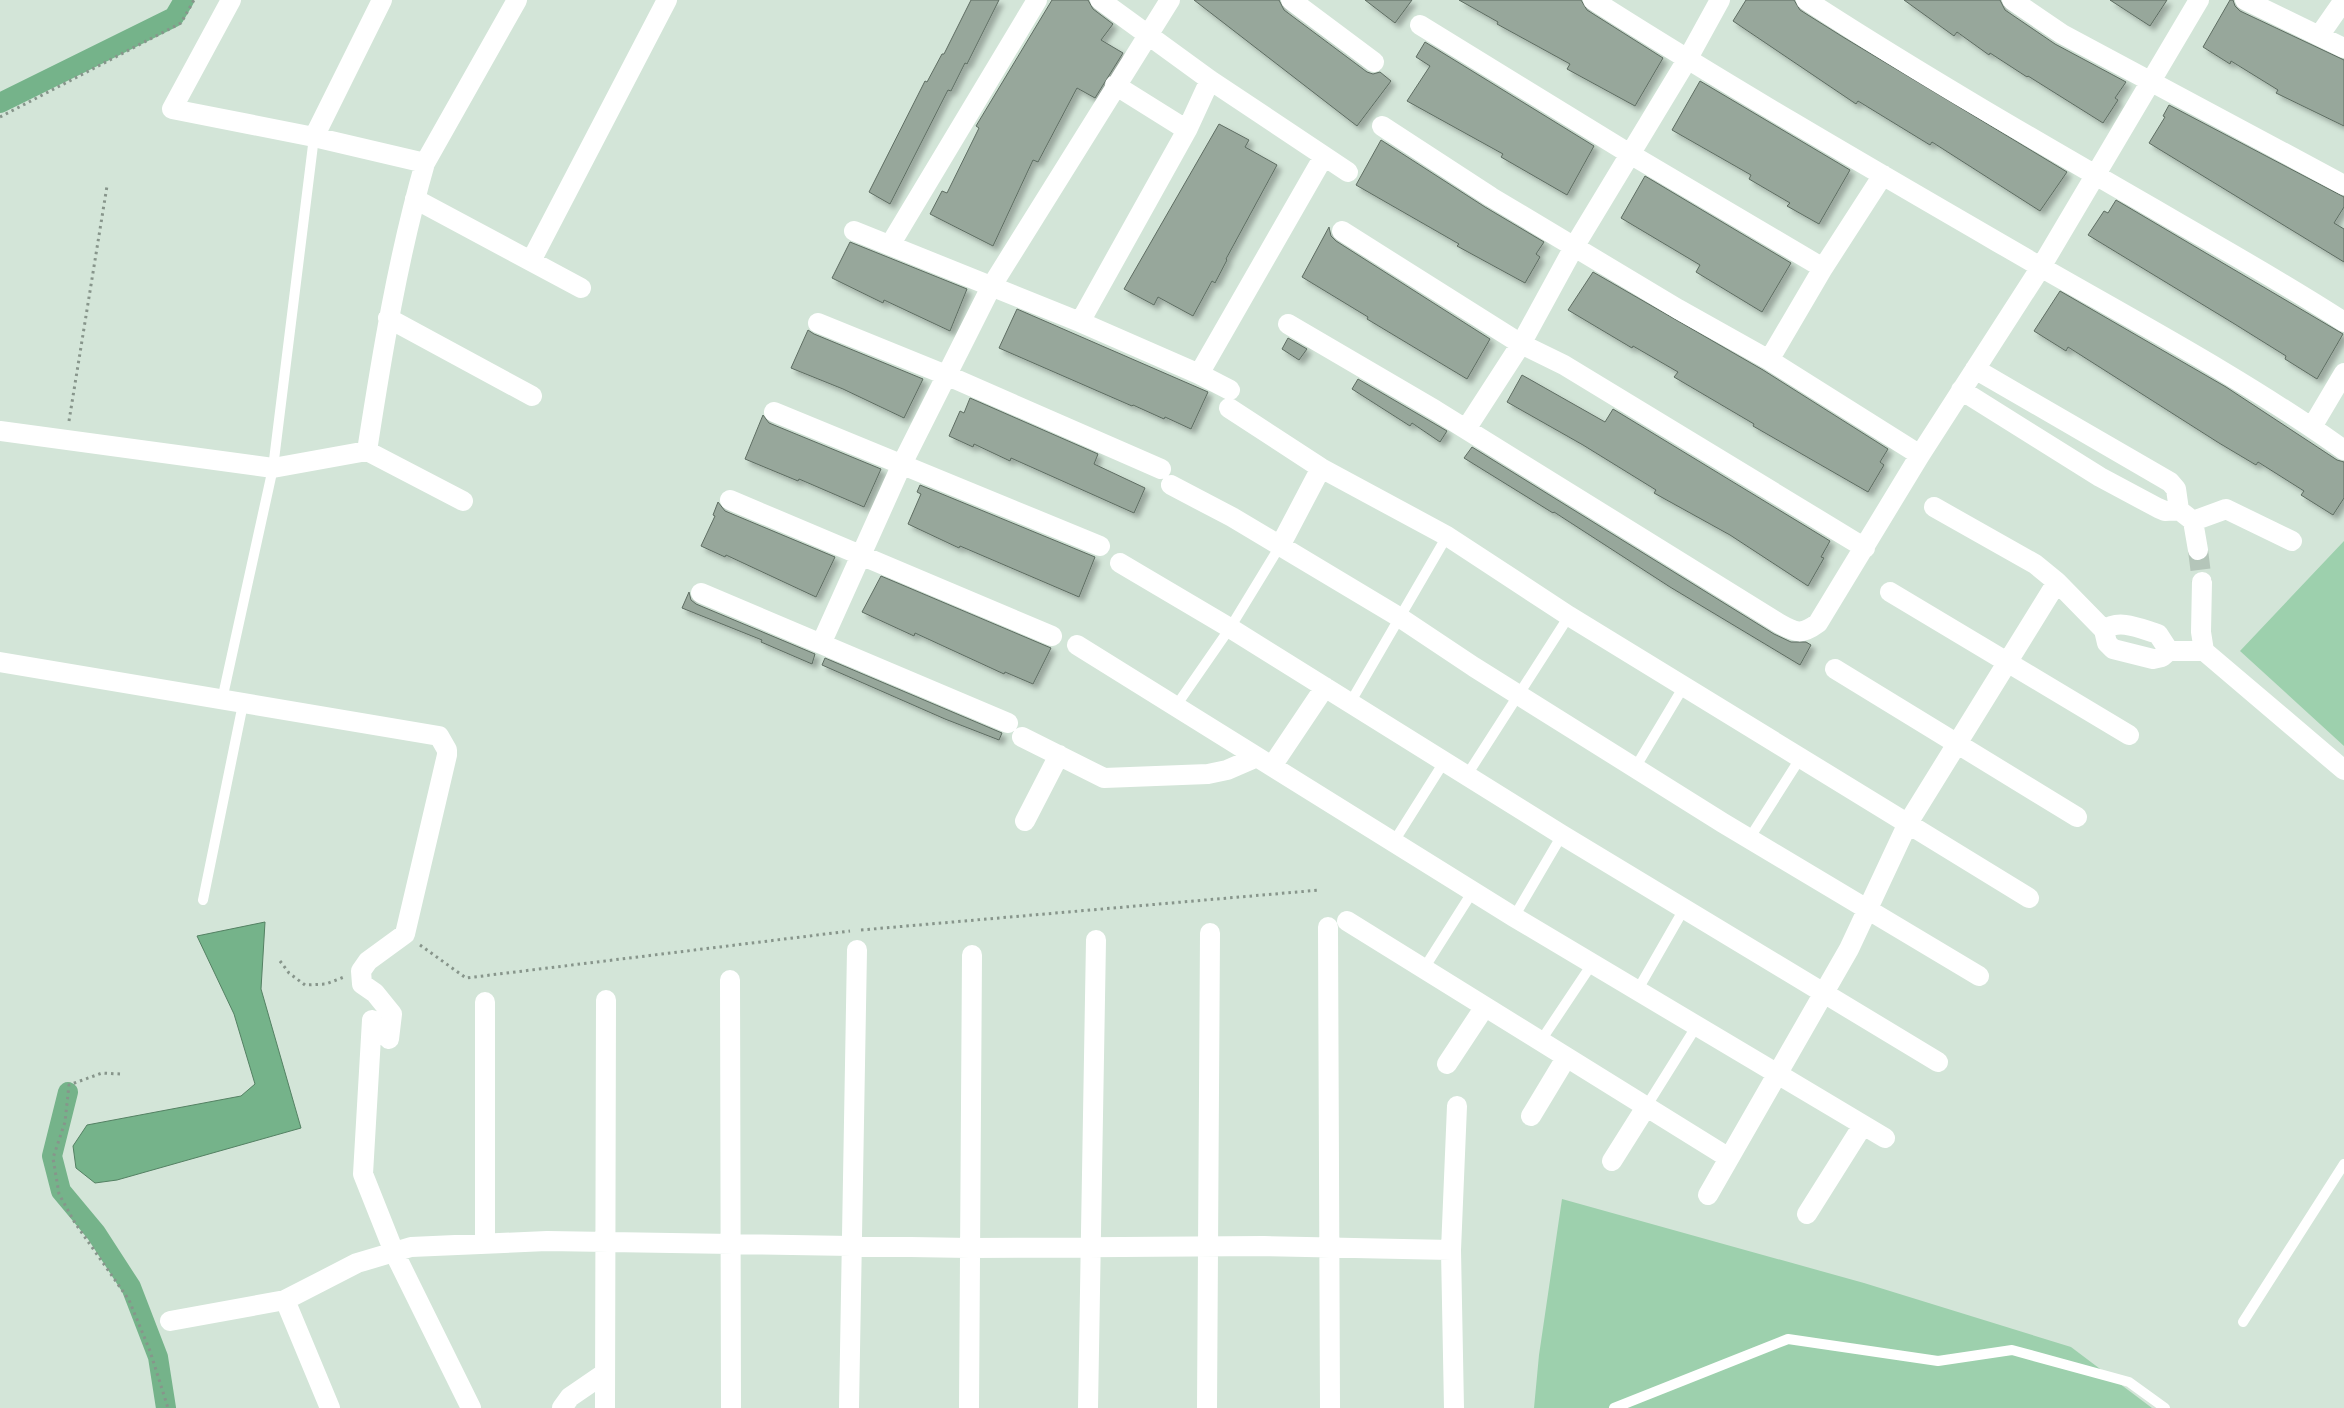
<svg xmlns="http://www.w3.org/2000/svg" width="2344" height="1408" viewBox="0 0 2344 1408" font-family="Georgia,serif">
	<style>
		.green { fill: #9dd0ad }
		.water { fill: #75b38a; stroke: #548163 }
		.lines { fill: none; stroke-linecap: round; stroke-linejoin: round }
		.canal { stroke: #75b38a; stroke-width: 20 }
		.building { fill: #97a79b; stroke: #5e6d62; filter: url(#shadow) }
		.street-tunnel { stroke: #b4c5b9; stroke-width: 20; stroke-dasharray: 20 10; stroke-linecap: butt }
		.path { stroke: #87958b; stroke-width: 3; stroke-dasharray: 2.5 4; stroke-linecap: butt }
		.lane { stroke: #fff; stroke-width: 10 }
		.street { stroke: #fff; stroke-width: 20 }
	</style>
	<defs>
		<filter id="shadow"><feDropShadow dx="4.5" dy="4.5" stdDeviation="2.5" flood-color="#0004"/></filter>
	</defs>
	<rect width="100%" height="100%" fill="#d3e5d8"/>
	<path class="green" d="M2344,541V746L2240,651Z
		M1562,1199L1864,1283L2071,1347L2152,1408H1534L1539,1355Z"/>
	<path class="water" d="M265,922L261,989L301,1128L117,1180L95,1183L76,1168L73,1146L87,1125L241,1096L255,1084L234,1014L197,936Z"/>
	<g class="lines">
		<path class="canal" d="M0,103L174,17L184,0
			M68,1092L52,1156L61,1191L96,1233L131,1287L158,1357L166,1408"/>
	</g>
	<path class="building" d="M971,0H999L967,64L965,63L951,91L948,90L890,204L869,192L925,81L927,82L942,54H944Z
		M1052,0H1088L1093,9L1113,24L1101,40L1123,53L1095,98L1077,88L1038,162L1033,160L993,246L930,214L942,191L947,193L979,128L976,126Z
		M1194,0H1279L1284,10L1367,72L1373,74L1380,72L1391,81L1357,126Z
		M1365,0H1412L1395,23Z
		M1459,0H1581L1587,10L1663,58L1635,106L1567,69L1570,64L1497,24L1498,22Z
		M1746,0H1794L1800,10L1843,37L2067,172L2040,211L1932,142L1930,145L1858,101L1856,104L1733,21Z
		M1904,0H2000L2005,10L2055,44L2126,82L2115,98L2118,100L2103,123L2028,76L2027,77L1990,53L1989,55L1957,32L1954,36Z
		M2110,0H2167L2150,26Z
		M2230,0H2233L2235,6L2240,11L2344,60V126L2276,93L2278,90L2231,61L2230,64L2203,47Z
		M1425,42L1594,146L1567,195L1501,157L1503,154L1407,101L1430,66L1416,57Z
		M1700,81L1850,170L1819,224L1787,206L1790,203L1749,179L1751,175L1672,130Z
		M2169,105L2344,197V207L2334,223L2344,229V262L2149,143L2165,117L2163,116Z
		M1219,124L1249,140L1245,147L1277,165L1226,259L1227,260L1215,283L1212,281L1193,316L1158,297L1154,305L1124,289Z
		M1381,140L1485,207L1544,242L1536,254L1540,257L1525,283L1457,246L1459,244L1356,185Z
		M1645,176L1791,263L1762,312L1696,272L1700,265L1621,218Z
		M2116,200L2343,334L2317,379L2285,359L2286,356L2233,323L2088,235L2104,211L2108,213Z
		M1329,227L1331,236L1336,241L1490,339L1467,379L1367,319L1368,317L1302,277Z
		M850,242L967,289L950,331L884,300L883,303L832,278Z
		M1593,272L1763,370L1888,449L1880,462L1884,465L1868,492L1753,426L1754,424L1674,377L1678,372L1633,346L1632,348L1568,310Z
		M2060,291L2226,387L2337,460L2344,462V498L2333,515L2301,495L2304,491L2258,462L2256,465L2219,443L2068,347L2066,351L2034,331Z
		M1017,309L1208,392L1191,429L1165,417L1164,419L1133,405L1132,406L999,348Z
		M808,330L814,334L923,379L904,418L843,389L791,368Z
		M1288,338L1307,349L1299,360L1282,349Z
		M1522,375L1605,422L1613,409L1830,541L1821,557L1824,558L1808,586L1730,535L1654,493L1656,490L1583,445L1507,402Z
		M1358,379L1447,431L1440,442L1412,423L1410,426L1352,389Z
		M970,398L1098,454L1094,464L1145,488L1134,513L1011,458L1010,461L974,444L973,447L949,436L960,411L964,413Z
		M763,415L769,423L881,469L864,507L799,479L798,481L745,459Z
		M1472,447L1774,634L1791,642H1806L1811,645L1800,665L1670,587L1554,512L1553,513L1464,458Z
		M920,485L1095,557L1079,597L960,546L959,548L908,524L921,494L917,492Z
		M718,502L725,511L835,557L816,597L726,555L725,557L701,546L715,516L713,515Z
		M881,576L1051,648L1033,684L1005,672L1004,674L915,633L914,636L862,612Z
		M689,592L691,600L696,604L815,654L812,664L761,642L762,640L682,608Z
		M825,658L1002,733L999,740L945,719L822,665Z"/>
	<g class="lines">
		<path class="street-tunnel" d="M2198,550L2202,582"/>
		<path class="path" d="M0,117L181,23L194,0
			M69,421L107,186
			M861,930L1320,890
			M420,945L466,978L850,931
			M280,961L289,973L305,985L326,984L344,977
			M120,1074L102,1073L69,1085L65,1122L53,1158L59,1194L75,1223L129,1300L150,1351L168,1408"/>
		<path class="lane" d="M222,700L273,468L314,137
			M1350,703L1447,536
			M1176,706L1230,628L1280,546
			M1635,768L1684,686
			M1467,775L1569,616
			M1749,839L1801,757
			M1393,843L1444,762
			M203,900L243,704
			M1514,917L1562,835
			M1423,970L1473,891
			M1637,991L1684,909
			M1540,1042L1592,964
			M1646,1107L1696,1027
			M2243,1322L2344,1164
			M1614,1408L1788,1339L1938,1361L2012,1350L2129,1382L2165,1408"/>
		<path class="street" d="M1100,0L1210,80L1348,172
			M1291,0L1374,62
			M1593,0C1739,93 1889,179 2039,266C2142,325 2247,381 2344,450
			M1806,0C1920,74 2038,142 2156,210C2219,247 2283,282 2344,322
			M2012,0L2062,34L2344,185
			M2245,0L2344,48
			M1420,25L1630,154L1823,268
			M2319,36L2344,0
			M1115,85L1187,130
			M1382,126L1491,197L1678,309L1769,360L1920,455
			M314,137L382,0
			M425,163L517,0
			M415,199L581,288
			M854,231L1080,322L1199,374L1324,156
			M1342,231L1521,344L1564,365L1865,548
			M890,245L1037,0
			M531,261L667,0
			M388,318L532,396
			M1080,322L1187,130L1210,80
			M818,323L946,375L1161,469
			M1288,324L1435,410L1780,624C1796,633 1802,635 1818,623L1920,455L2041,267L2199,0
			M1769,360L1823,268L1883,175
			M1975,369L2170,482L2176,489L2179,510L2193,521L2198,550
			M1199,374L1230,390
			M1961,390L2100,477L2158,508L2165,511L2179,510
			M1229,408L1321,468L1447,536L1569,616L2029,898
			M774,412L1100,546
			M2312,427L2344,373
			M1466,429L1521,344L1574,247L1687,60L1720,0
			M0,431L273,468L367,451C382,354 398,257 425,163L314,137L172,109L231,0
			M367,451L463,501
			M1171,485L1232,517L1399,617L1474,667L1723,823L1979,976
			M730,500L1052,636
			M1934,507L2035,564L2057,582
			M2193,521L2226,509L2292,541
			M1280,546L1321,468
			M1120,563L1230,628L1562,835L1938,1062
			M2202,582L2201,632L2204,651
			M1890,592L2129,735
			M701,593L1008,723
			M2104,630C2119,618 2141,629 2158,634L2169,651
			M821,644L902,464L991,287L1170,0
			M1077,645L1514,917L1885,1138
			M0,662L439,736L447,750V755L405,934L368,961L361,971L362,984L375,993L392,1014L389,1039
			M1835,669L2077,817
			M1022,737L1104,778L1208,774L1227,770L1257,757
			M1272,766L1325,687
			M1025,821L1059,755
			M1347,921L1729,1158
			M1328,927L1330,1408
			M730,980L731,1408
			M485,1002V1244
			M372,1020L363,1174L394,1252L471,1408
			M1447,1064L1484,1008
			M1531,1116L1566,1058
			M1612,1161L1646,1107
			M1708,1195L1849,949L1908,823L2057,582L2104,630L2107,643L2113,649L2153,659L2162,657L2169,651H2204L2344,770
			M1807,1214L1863,1125
			M170,1321L285,1300
			M330,1408L285,1300L357,1263L411,1247L547,1241L970,1248L1264,1246L1451,1250
			M562,1408L570,1397L605,1373
			M605,1408L606,1000
			M849,1408L857,950
			M969,1408L972,955
			M1088,1408L1096,940
			M1207,1408L1210,933
			M1454,1408L1451,1250L1457,1106"/>
	</g>
</svg>
